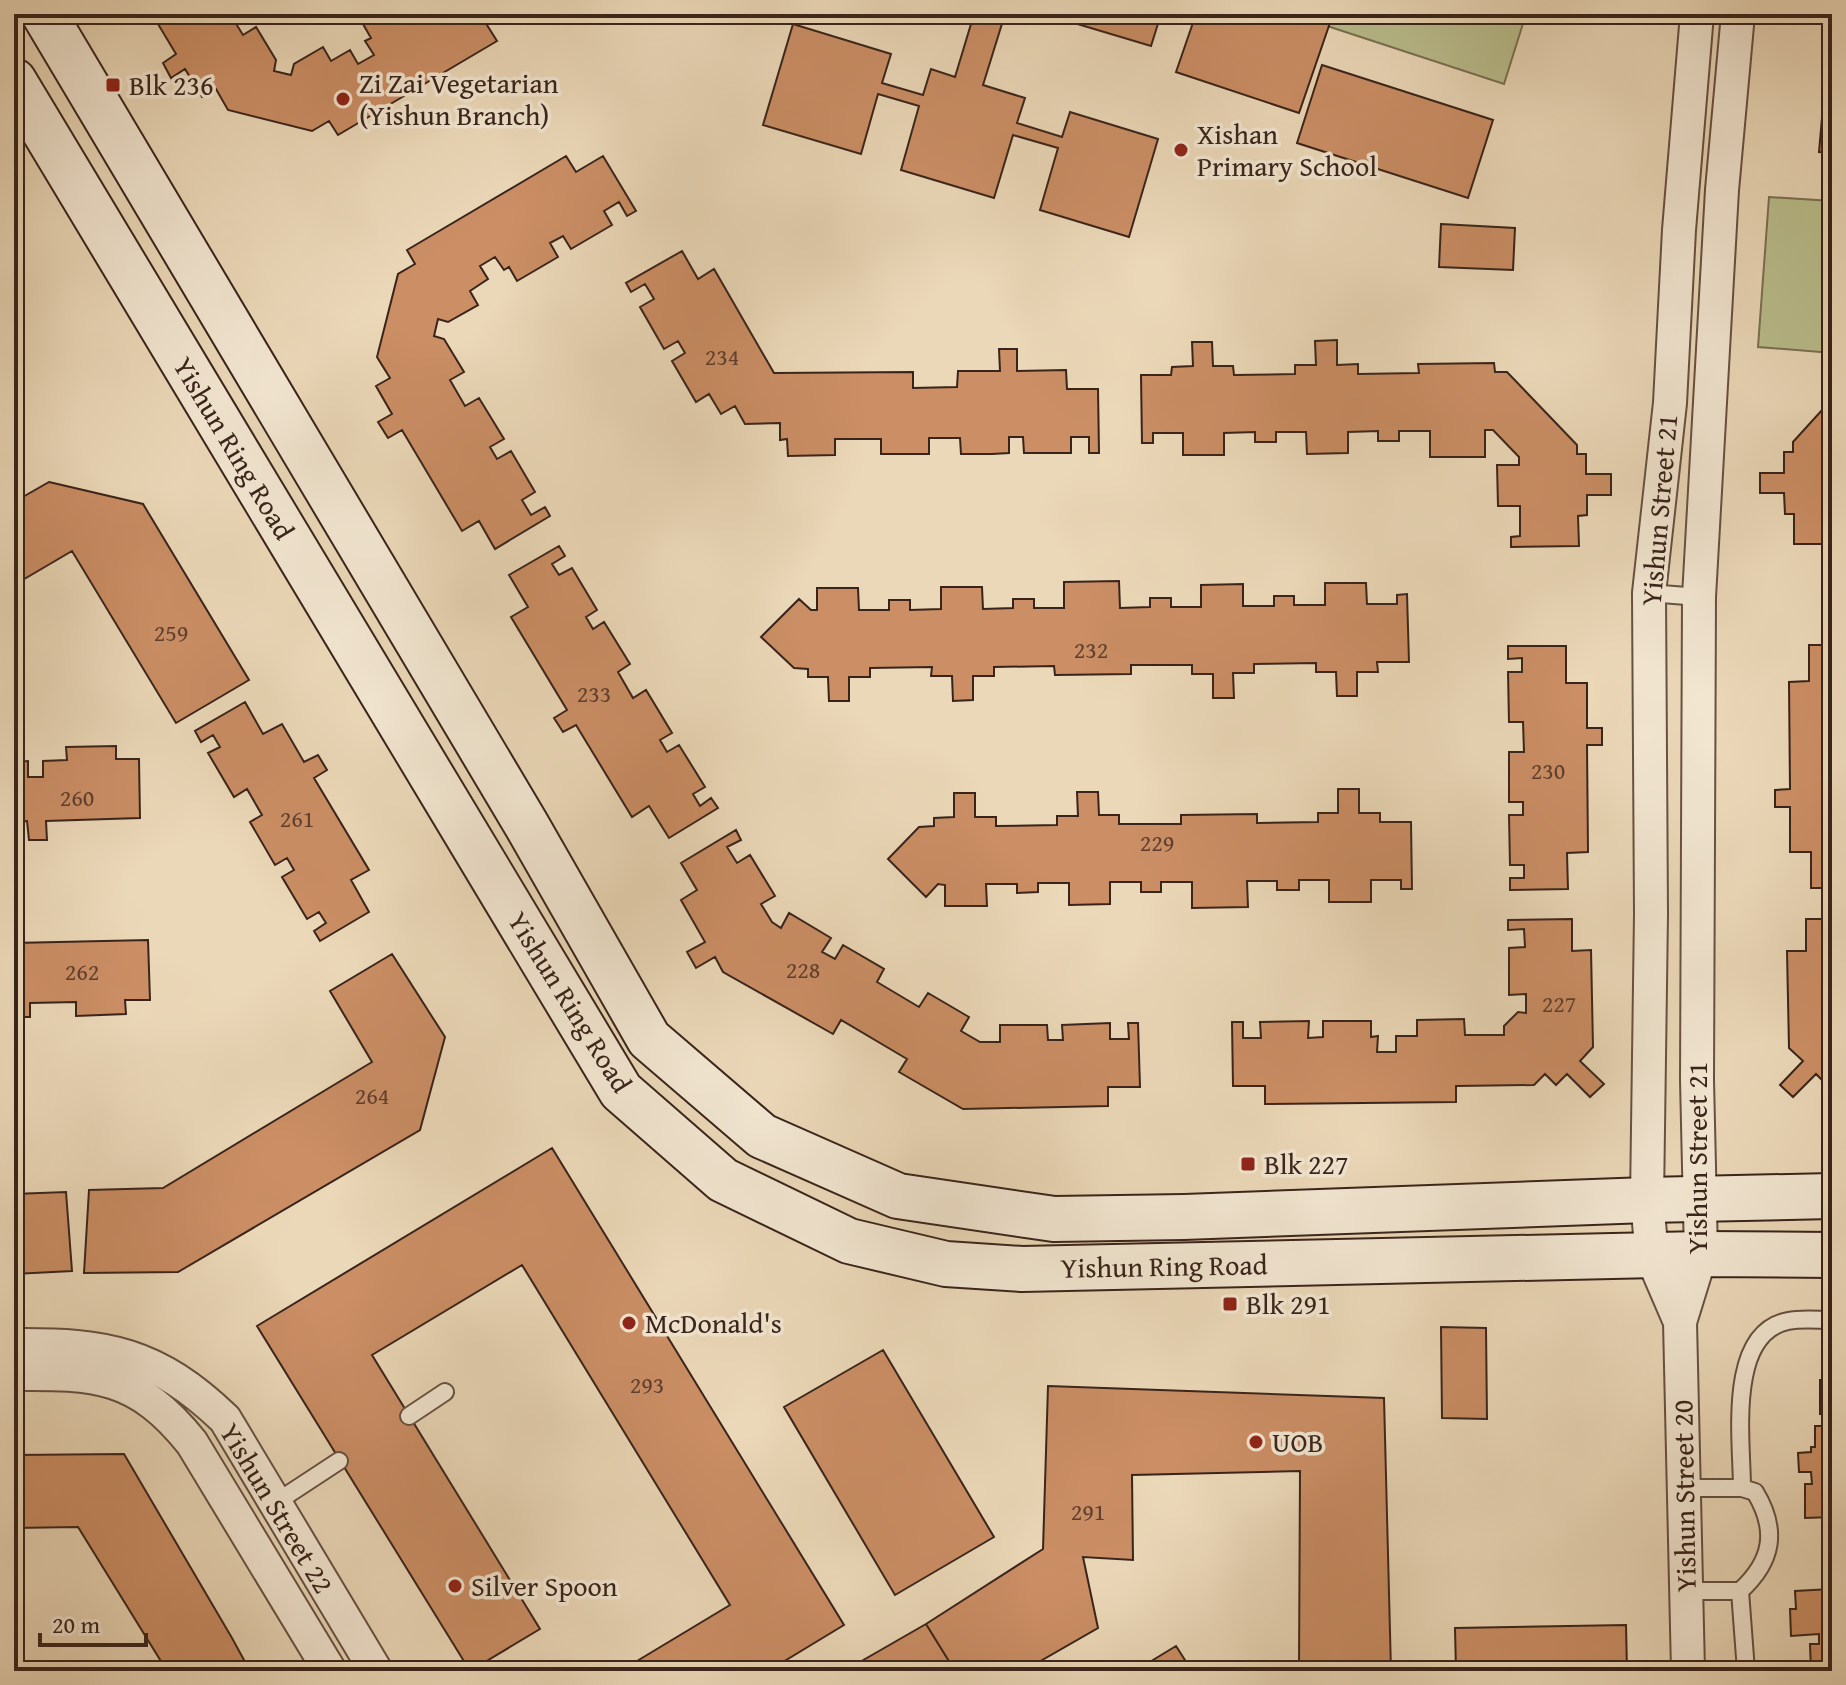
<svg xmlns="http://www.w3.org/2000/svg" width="1846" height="1685" viewBox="0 0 1846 1685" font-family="'Gentium Book Plus',serif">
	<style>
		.green { fill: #babe8d; stroke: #7a7154; stroke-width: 2 }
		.building { fill: #cb8e65; stroke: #39241b; stroke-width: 2 }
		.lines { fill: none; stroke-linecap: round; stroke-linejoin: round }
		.lane-casing { stroke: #665142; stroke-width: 20 }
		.street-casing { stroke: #665142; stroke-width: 36 }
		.secondary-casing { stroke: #39241b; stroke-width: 48 }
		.lane { stroke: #f2e6d1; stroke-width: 16 }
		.street { stroke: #f2e6d1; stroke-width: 32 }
		.secondary { stroke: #f2e6d1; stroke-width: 44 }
		.poi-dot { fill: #8f2418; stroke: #f2e6d1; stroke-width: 3 }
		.labels { text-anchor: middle; stroke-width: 7; stroke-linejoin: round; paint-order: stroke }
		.number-label { font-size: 24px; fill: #5e3e2e }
		.poi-label { font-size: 28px; fill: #39241b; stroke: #f2e6d1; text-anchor: start }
		.street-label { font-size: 28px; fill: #39241b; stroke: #f2e6d1 }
	</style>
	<rect width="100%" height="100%" fill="#ebd8b8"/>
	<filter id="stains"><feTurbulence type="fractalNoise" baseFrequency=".0025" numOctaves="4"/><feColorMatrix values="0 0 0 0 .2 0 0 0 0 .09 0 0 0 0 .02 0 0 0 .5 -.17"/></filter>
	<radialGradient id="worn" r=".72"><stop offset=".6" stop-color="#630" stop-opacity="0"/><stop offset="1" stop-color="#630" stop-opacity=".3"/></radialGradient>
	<path class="green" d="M1311,14H1526L1504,84L1309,20Z
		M1769,197L1832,201V353L1758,347Z"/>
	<path class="building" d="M152,14H230L243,35L256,27L276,60L274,71L291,75L294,64L323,47L331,61L350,50L358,64L374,55L365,41L371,38L363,24L379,14H505L487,25L497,41L338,135L329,121L312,131L228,110L216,89L202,97L185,69L171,78L163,63L176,54Z
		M974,14H1005L983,85L1025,98L1017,123L1062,137L1070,112L1158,139L1129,237L1040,210L1058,148L1013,135L994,198L901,170L919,106L878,94L861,154L763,125L793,24L891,54L882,83L923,95L931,69L955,77Z
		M1044,14H1161L1151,46Z
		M1196,14H1333L1299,113L1176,72Z
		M1322,65L1493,120L1468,198L1297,143Z
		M1824,95L1832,96V153L1819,152Z
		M566,156L576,172L603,156L636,211L627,216L619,202L604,211L612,225L571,249L563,236L550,243L558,257L517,281L509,267L504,270L495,257L480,266L488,279L470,291L478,305L448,322L438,319L434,336L444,339L464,372L450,380L465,406L479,398L504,439L490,447L497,459L511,451L535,492L522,500L531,515L545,507L550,516L495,549L479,521L462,531L402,430L388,438L378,422L392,414L376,386L390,378L377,357L398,274L415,264L407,250Z
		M1441,224L1515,228L1513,270L1439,267Z
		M682,251L698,279L714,269L774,373L913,372V388L957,387L958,371H1000L999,349H1017V371L1066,370L1067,389H1098L1099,453H1089V437H1071V453H1024L1023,437H1009V453L992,454H961L960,438H929V454H881V439H835V455L788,456L787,439L780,440V423L745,424L735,406L721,414L709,394L696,402L672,361L685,353L678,341L664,349L640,307L654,299L645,284L631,292L626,283Z
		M14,285L22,297L14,329Z
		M1337,340V365L1358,364V374L1419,373L1418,364L1494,363L1495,372H1507L1577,445V454H1586V474H1611V495H1587V515L1578,516L1579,546L1511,547V537L1520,536V506H1498L1497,465H1519V457L1493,430H1485V457H1430V431H1399V441H1378V431L1348,432V453L1307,454L1306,432H1276V442H1255V432L1224,433V455H1183V433H1153V443H1142L1141,375H1171L1172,367L1193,366L1192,342H1212L1213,366H1233L1234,375L1295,374V365H1316L1315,341Z
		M1832,399V544H1794V514H1785L1784,493H1760V473H1784V452H1793V442Z
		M49,482L143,504L249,680L176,723L72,551L14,585V502Z
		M559,546L565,556L552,564L559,575L572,568L597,610L586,617L593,629L604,622L630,664L618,672L633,698L646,690L672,733L660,740L667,752L679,745L705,787L693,794L700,806L711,798L718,808L669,838L649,806L632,817L576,725L563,732L554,718L567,710L511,617L528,607L509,575Z
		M1119,581L1120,608L1150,607V598H1171V607H1201V585L1243,584V606H1274V596H1294V605H1325V583H1366L1367,604H1397V595L1407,594L1409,662H1377L1378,672H1357V696H1337L1336,672H1316V663L1254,664V673H1233L1234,698H1213V674H1192V665H1131V674L1055,675L1054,666L994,667V676H973V700L953,701L952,676H931L932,667L870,668V677H849V701H829L828,677H808V669L794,668L761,637L799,599L811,610H817V588H858L859,610H889V600H910V610L941,609V587H982L983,609L1013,608V599H1034V608H1064V582Z
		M1809,645H1832V888H1811V852H1790V807H1775V790L1790,789L1789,682L1809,681Z
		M1508,646H1566V683H1587V728H1602V745H1587L1588,852L1567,853L1568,889L1510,890V878H1524V865H1510L1509,815H1523V802H1509V752H1524L1523,722H1509L1508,672H1522V658L1508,659Z
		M245,702L263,734L282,724L304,762L318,755L327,770L314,778L369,870L351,880L369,912L320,941L314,931L326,923L319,912L307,919L282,877L294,870L287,858L275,865L250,822L262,815L247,789L234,797L208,753L220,747L213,735L201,742L195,731Z
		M116,746V759H139L140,818L46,821L47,840H29L27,821L14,822V762L28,761V777H43V761L67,760L66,747Z
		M1338,789H1359V813H1380V822H1411L1412,889H1401V880H1371V902H1329V880H1299V890H1277V881H1247L1248,907L1192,908V882H1161V892H1141V882H1110V904L1069,905V883H1038V892L1017,893V884H986L987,906H945V885L938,884L926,897L888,859L919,827L934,826V818L954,817V793H975V817H996V826L1057,825V816H1078L1077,792H1098L1099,815H1119V824H1181V815L1257,814V823L1318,822V813H1338Z
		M736,830L741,840L727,847L737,863L750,855L775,896L761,904L772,922L781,928L789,913L831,938L822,952L835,959L843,945L884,969L877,982L919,1007L928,993L969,1017L961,1031L980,1042H1000V1025H1047L1048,1040H1063L1062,1025L1110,1023V1039H1129L1128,1023H1138L1140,1087H1108V1106L963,1109L899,1072L907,1059L841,1020L833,1034L723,972L715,957L696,968L687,952L705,942L681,900L697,890L681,863Z
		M1572,919V951L1591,950L1593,1047L1580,1061L1604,1084L1590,1097L1567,1074L1556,1085L1545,1074L1534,1085L1456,1086V1102L1265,1104V1086H1233L1232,1022H1243V1038H1261L1260,1022L1309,1021L1308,1038L1323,1037V1021H1371V1037L1378,1036L1377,1052H1396V1036H1417V1020L1464,1019L1465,1035H1504V1026L1518,1012L1526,1013V994L1509,995V948L1525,947L1524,929L1508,930V920Z
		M1806,919H1832V1080L1827,1085L1816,1074L1793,1097L1780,1085L1803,1061L1789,1048L1787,951H1806Z
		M148,940L150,1000H125L126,1014L76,1016V1002L30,1003V1017H14V943Z
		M392,954L445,1037L420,1130L178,1272L84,1273L89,1190L163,1188L372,1062L330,991Z
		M552,1148L844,1625L768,1671H643L637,1661L730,1605L522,1265L372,1355L540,1629L470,1671L257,1326Z
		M66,1192L72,1271L14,1274V1194Z
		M1441,1327L1486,1328L1487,1419L1442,1418Z
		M883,1350L994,1537L895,1595L784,1407Z
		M1820,1380H1832V1517L1805,1518V1484H1812L1811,1472H1799L1798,1453L1811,1452V1447H1815V1426H1827V1414H1820Z
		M1048,1386L1384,1398L1391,1671H1299L1300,1471L1132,1475L1133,1560L1083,1557L1098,1628L1023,1671H955L926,1624L1043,1549Z
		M124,1454L232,1638L250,1671H167L78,1527L14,1528V1455Z
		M1831,1589L1832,1671H1811L1810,1644H1819V1634L1791,1636L1790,1609H1796L1795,1591Z
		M926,1624L955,1671L846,1670Z
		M1626,1625L1627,1671H1456L1455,1628Z
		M1176,1646L1192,1671H1135Z"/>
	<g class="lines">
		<defs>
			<path id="lane" d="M1649,593L1699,597
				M409,1416L445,1392
				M1684,1488H1742L1755,1492C1778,1530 1773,1561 1740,1591H1686
				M1742,1488C1742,1442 1726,1333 1788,1321C1802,1318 1818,1320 1832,1320
				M275,1503L339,1461
				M1740,1591L1746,1671"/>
			<path id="street" d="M1680,1322L1652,1257L1647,1200L1651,914L1649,593L1670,403L1679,230L1697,14
				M14,1345C107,1344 156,1353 225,1419L376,1671
				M14,1374C96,1373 138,1375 192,1443L330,1671
				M1688,1671L1680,1322L1701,1254L1697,1080L1699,597L1722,190L1738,14"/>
			<path id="secondary" d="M44,14L526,824L649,1039L762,1136L898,1196L1054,1219L1184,1217L1647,1200L1832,1196
				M14,81L621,1091L723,1180L849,1241L946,1264L1022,1269L1701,1254L1832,1255"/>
		</defs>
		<use href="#lane" class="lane-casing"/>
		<use href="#street" class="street-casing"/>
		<use href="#secondary" class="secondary-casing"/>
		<use href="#lane" class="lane"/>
		<use href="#street" class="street"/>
		<use href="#secondary" class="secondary"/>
	</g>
	<g class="poi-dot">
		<rect x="105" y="77" width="16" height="16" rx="4"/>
		<circle cx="343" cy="99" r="8"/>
		<circle cx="1181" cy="150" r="8"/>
		<rect x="1240" y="1156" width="16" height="16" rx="4"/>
		<rect x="1222" y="1296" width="16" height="16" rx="4"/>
		<circle cx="629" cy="1323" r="8"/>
		<circle cx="1256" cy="1442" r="8"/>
		<circle cx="455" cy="1586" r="8"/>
	</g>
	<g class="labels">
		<g class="number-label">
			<text x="722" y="365">234</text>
			<text x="171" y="641">259</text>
			<text x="1091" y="658">232</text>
			<text x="594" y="702">233</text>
			<text x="1548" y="779">230</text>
			<text x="77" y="806">260</text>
			<text x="297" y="827">261</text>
			<text x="1157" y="851">229</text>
			<text x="803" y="978">228</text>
			<text x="82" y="980">262</text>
			<text x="1559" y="1012">227</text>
			<text x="372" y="1104">264</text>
			<text x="647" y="1393">293</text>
			<text x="1088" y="1520">291</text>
		</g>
		<g class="poi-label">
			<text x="359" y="93">Zi Zai Vegetarian<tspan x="359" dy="32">(Yishun Branch)</tspan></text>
			<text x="129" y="95">Blk 236</text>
			<text x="1197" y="144">Xishan<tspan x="1197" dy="32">Primary School</tspan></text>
			<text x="1264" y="1174">Blk 227</text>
			<text x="1246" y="1314">Blk 291</text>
			<text x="645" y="1333">McDonald's</text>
			<text x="1272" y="1452">UOB</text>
			<text x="471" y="1596">Silver Spoon</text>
		</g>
		<g class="street-label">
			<text transform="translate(234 448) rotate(59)" y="10">Yishun Ring Road</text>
			<text transform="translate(1659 510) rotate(-85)" y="10">Yishun Street 21</text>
			<text transform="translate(570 1002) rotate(58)" y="10">Yishun Ring Road</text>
			<text transform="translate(1697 1158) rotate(-90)" y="10">Yishun Street 21</text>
			<text transform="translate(1164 1266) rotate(-1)" y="10">Yishun Ring Road</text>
			<text transform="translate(1684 1496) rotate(-91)" y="10">Yishun Street 20</text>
			<text transform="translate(277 1508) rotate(59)" y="10">Yishun Street 22</text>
		</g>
	</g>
	<rect width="1846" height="1685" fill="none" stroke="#ebd8b8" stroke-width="48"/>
	<rect x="16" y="16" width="1814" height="1653" fill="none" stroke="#39241b" stroke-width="4"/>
	<rect x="24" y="24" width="1798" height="1637" fill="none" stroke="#39241b" stroke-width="2"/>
	<path d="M40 1633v12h106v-12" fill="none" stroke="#39241b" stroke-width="4"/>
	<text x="52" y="1633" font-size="24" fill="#39241b" stroke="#f2e6d1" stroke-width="6" paint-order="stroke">20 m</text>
	<rect width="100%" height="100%" filter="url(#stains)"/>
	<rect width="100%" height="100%" fill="url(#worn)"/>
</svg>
